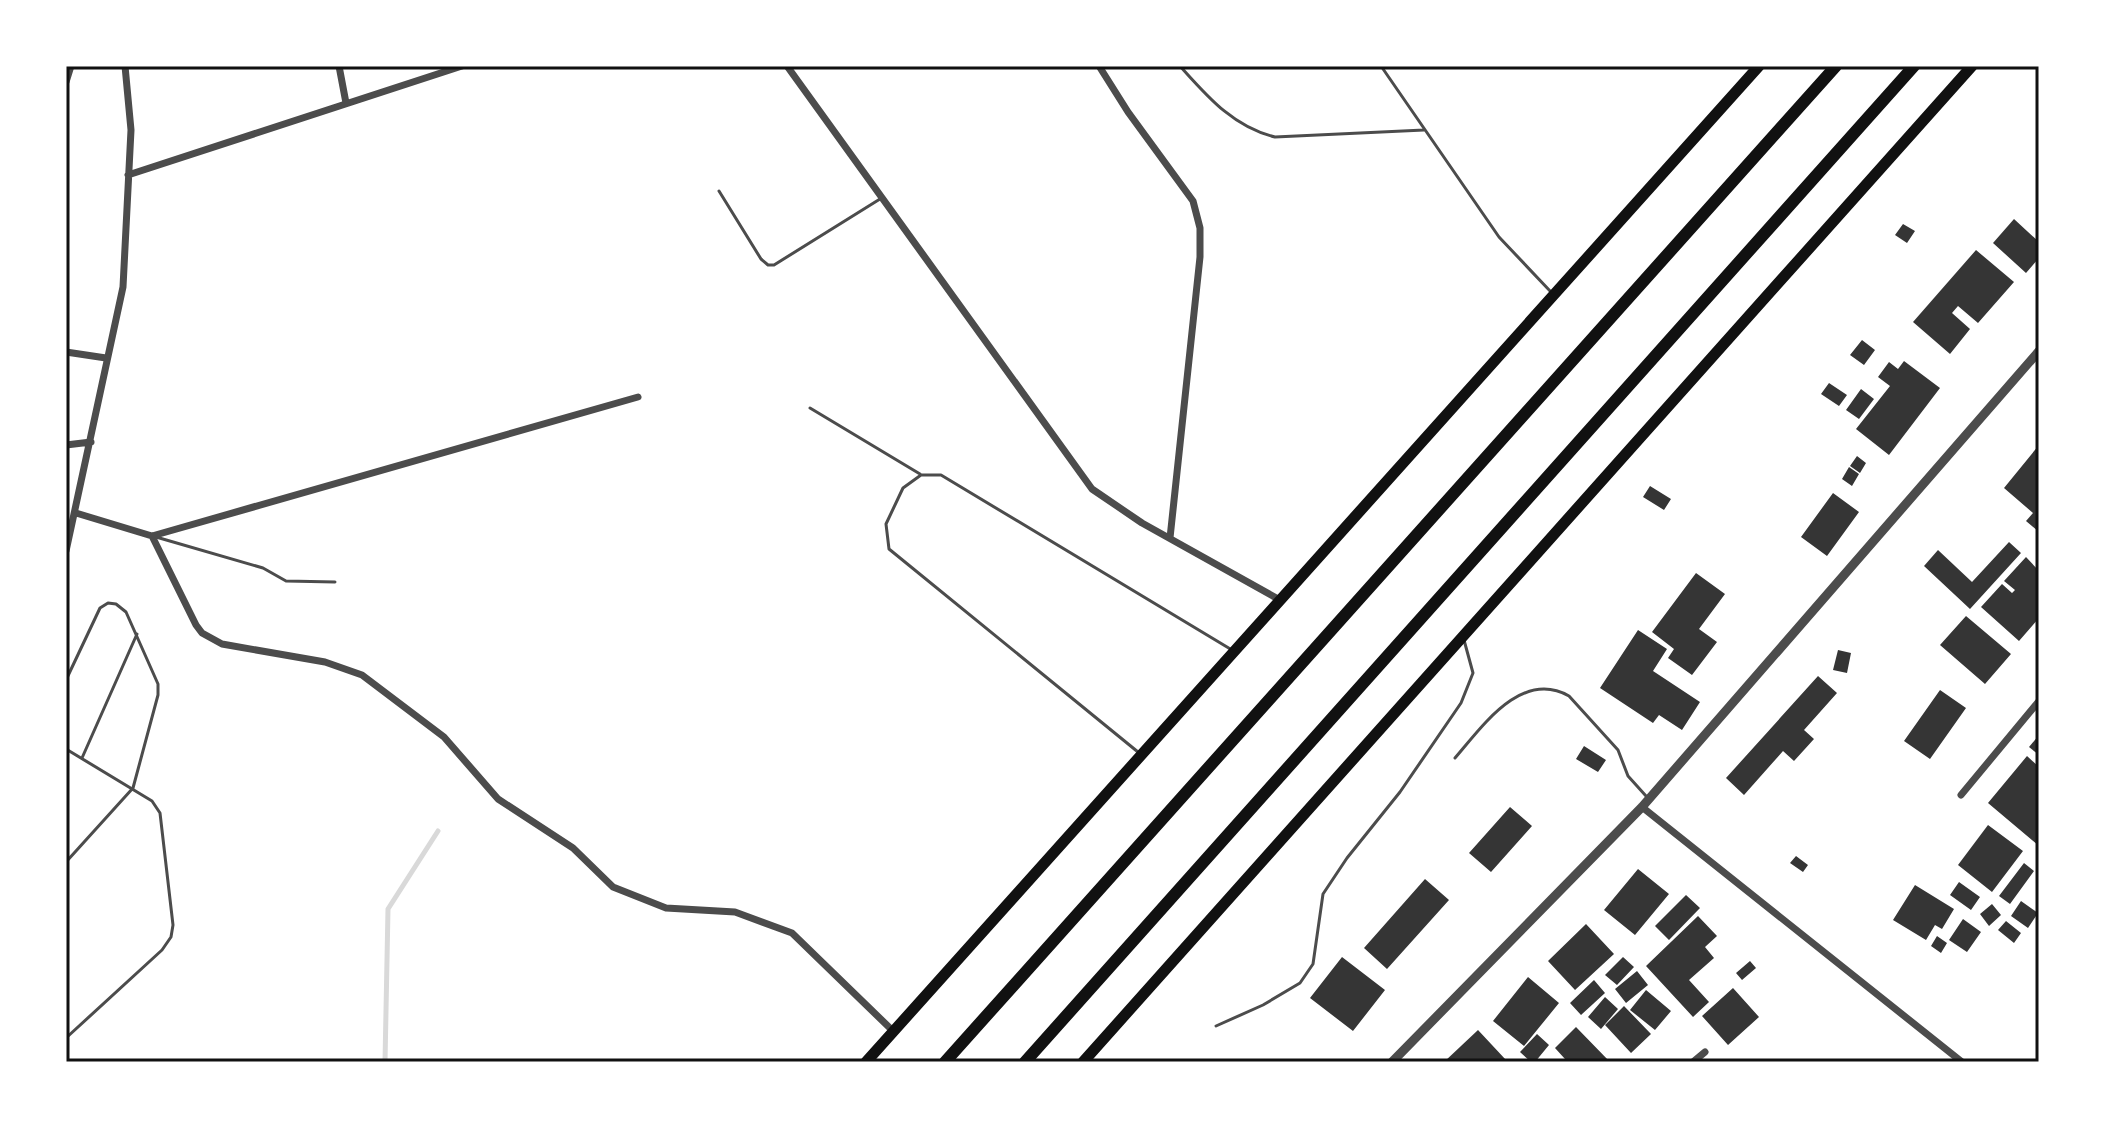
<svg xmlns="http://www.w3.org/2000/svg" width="2105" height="1128" viewBox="0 0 2105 1128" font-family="'Roboto Condensed',sans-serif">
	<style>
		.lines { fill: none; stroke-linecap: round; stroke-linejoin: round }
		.stream { stroke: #d9d9d9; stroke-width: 5 }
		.building { fill: #353535 }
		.service { stroke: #4c4c4c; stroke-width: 3 }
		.minor { stroke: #4c4c4c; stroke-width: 7 }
		.tertiary { stroke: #4c4c4c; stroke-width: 9 }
		.trunk { stroke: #111; stroke-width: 11 }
		.motorway { stroke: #111; stroke-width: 12 }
		.neatline { fill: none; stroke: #111; stroke-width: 3 }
	</style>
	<rect width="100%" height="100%" fill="#fff"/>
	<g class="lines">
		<path class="stream" d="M385,1062L388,909L438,831"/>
	</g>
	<path class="building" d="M2014,219L2039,242V258L2026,273L1993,243Z
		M1903,224L1915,231L1907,243L1895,235Z
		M1976,250L2014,282L1978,323L1958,306L1952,313L1970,329L1950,354L1913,322Z
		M1862,340L1875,350L1864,365L1850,355Z
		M1904,361L1940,388L1889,455L1856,429L1890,386L1878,377L1889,362L1898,369Z
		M1829,383L1847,395L1839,406L1821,394Z
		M1861,389L1874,399L1859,419L1846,410Z
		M2039,445V532L2026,521L2033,513L2004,488Z
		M1857,456L1866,463L1860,473L1850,466Z
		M1849,467L1859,474L1852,486L1842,479Z
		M1650,486L1671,499L1664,510L1643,497Z
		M1833,493L1859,512L1827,556L1801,537Z
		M2009,542L2021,553L1970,609L1924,566L1938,550L1972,582Z
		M2026,557L2039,571V618L2019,641L1981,607L2002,584L2012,593L2015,590L2004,581Z
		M1696,573L1725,594L1699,629L1717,642L1692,675L1668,658L1674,649L1652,632Z
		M1966,616L2011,654L1985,684L1940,645Z
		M1638,630L1667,649L1653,671L1700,702L1682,730L1659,715L1653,723L1600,688Z
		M1838,650L1851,653L1847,673L1833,670Z
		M1818,676L1837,693L1804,730L1814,739L1794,761L1783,751L1744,795L1726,778Z
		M1940,690L1966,708L1930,759L1904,741Z
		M2039,735V755L2029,747Z
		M1584,746L1606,760L1598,772L1576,759Z
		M2027,756L2039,767V846L1988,803Z
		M1510,807L1532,826L1491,872L1469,853Z
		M1988,825L2023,851L1992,892L1958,865Z
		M1796,856L1808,865L1803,872L1790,863Z
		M2024,863L2034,871L2010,904L1999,896Z
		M1638,869L1669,894L1635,935L1604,910Z
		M1425,879L1449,900L1387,969L1364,948Z
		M1959,882L1980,897L1971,910L1950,895Z
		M1915,885L1954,909L1942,929L1935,925L1926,940L1893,920Z
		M1686,895L1700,908L1669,940L1655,926Z
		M2021,901L2038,913L2028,928L2011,916Z
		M1992,904L2001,915L1989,926L1980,914Z
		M1698,916L1717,936L1705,947L1714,958L1689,980L1709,1002L1693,1017L1646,966Z
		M1963,919L1981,932L1967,952L1949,940Z
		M2006,921L2021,933L2014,943L1998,930Z
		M1586,924L1614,954L1575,990L1548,961Z
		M1937,936L1947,943L1941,953L1931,946Z
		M1342,957L1385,990L1353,1031L1310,998Z
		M1623,957L1634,967L1617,985L1605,975Z
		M1750,961L1756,968L1742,980L1736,973Z
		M1637,971L1648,985L1626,1003L1615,989Z
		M1528,977L1559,1003L1524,1046L1493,1021Z
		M1594,980L1605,993L1581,1015L1570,1003Z
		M1733,988L1759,1017L1728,1045L1702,1016Z
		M1646,990L1671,1011L1655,1030L1630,1010Z
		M1605,997L1618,1009L1601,1029L1588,1017Z
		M1624,1006L1651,1034L1631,1053L1605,1025Z
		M1576,1027L1610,1062H1562L1565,1059L1555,1048Z
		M1478,1030L1506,1060L1444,1062Z
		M1537,1034L1549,1045L1535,1062H1531L1520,1052Z"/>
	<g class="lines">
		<path class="service" d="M1180,66C1207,96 1233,127 1275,137L1424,130
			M1381,66L1499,237L1551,292
			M719,191L761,259L768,265H774L880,199
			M810,408L920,474
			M156,537L263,568L286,581L335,582
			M66,680L100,608L108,603L116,604L126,612L158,684V695L133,788L66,862
			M66,749L152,801L160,813L173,925L171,937L162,950L66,1038
			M1138,752L889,549L886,524L903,488L921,475H941L1232,650
			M82,758L137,634
			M1455,758C1482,727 1521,669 1569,696L1618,750L1628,776L1646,796
			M1216,1026L1263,1005L1300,983L1313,964L1323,894L1347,858L1400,792L1461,703L1473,673L1464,640"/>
		<path class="minor" d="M339,66L346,103
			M787,66L1092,489L1142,523L1280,600
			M1099,66L1128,112L1193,201L1200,228V257L1170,538
			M66,82L71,66
			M128,175L462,66
			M66,352L106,358
			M66,445L91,442
			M76,513L152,536L638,397
			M152,536L196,625L202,633L222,644L325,662L362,675L444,737L498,799L573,848L613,887L666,908L735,912L792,933L893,1031
			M66,551L123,287L131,130L125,66
			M1961,795L2039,701
			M1642,807L1962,1062
			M1693,1062L1705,1052"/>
		<path class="tertiary" d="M1392,1062L1642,807L2039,351"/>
		<path class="trunk" d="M866,1062L1759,66
			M1083,1062L1972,66"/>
		<path class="motorway" d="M945,1062L1836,66
			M1025,1062L1914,66"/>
	</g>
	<rect width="2105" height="1128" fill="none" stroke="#ffffff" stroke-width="136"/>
	<rect x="68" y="68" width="1969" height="992" class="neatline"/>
</svg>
